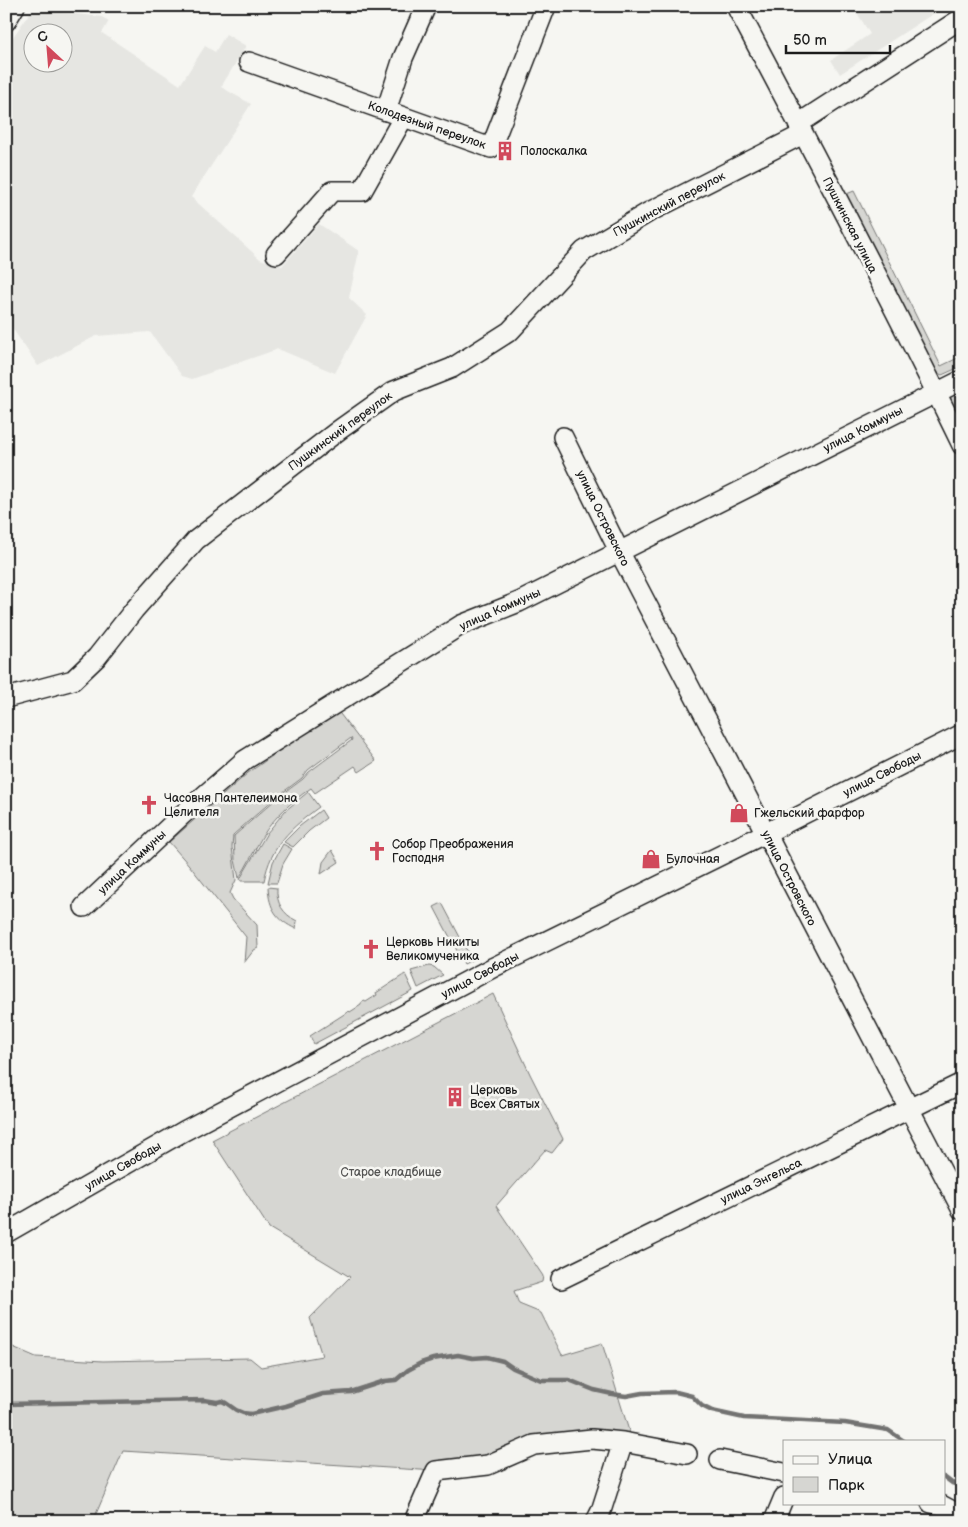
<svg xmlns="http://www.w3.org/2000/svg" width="968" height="1527" viewBox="0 0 968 1527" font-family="'Balsamiq Sans',sans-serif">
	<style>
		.built { fill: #e6e6e2; fill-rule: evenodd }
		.green { fill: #d6d6d2; stroke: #797977 }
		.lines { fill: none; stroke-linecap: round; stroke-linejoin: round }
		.stream { stroke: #727271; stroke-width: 4.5 }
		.minor-casing { stroke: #1c1c1c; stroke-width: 22 }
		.minor { stroke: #f6f6f2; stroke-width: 19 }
		.labels { text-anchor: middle; stroke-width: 5; stroke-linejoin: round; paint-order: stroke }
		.street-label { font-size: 12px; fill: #1c1c1c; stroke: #f6f6f2 }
		.poi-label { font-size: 12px; fill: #1c1c1c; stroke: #f6f6f2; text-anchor: start }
		.park-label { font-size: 12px; fill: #545453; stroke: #f6f6f2 }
	</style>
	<rect width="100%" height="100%" fill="#f6f6f2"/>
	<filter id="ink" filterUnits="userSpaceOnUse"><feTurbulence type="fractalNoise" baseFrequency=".02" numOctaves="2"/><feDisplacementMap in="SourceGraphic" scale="10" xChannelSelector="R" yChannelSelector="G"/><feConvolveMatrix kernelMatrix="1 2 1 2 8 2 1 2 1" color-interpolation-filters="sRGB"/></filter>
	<g filter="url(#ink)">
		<path class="built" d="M853,6H945L840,74L831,60L870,34Z
			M31,11H51L102,17L109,21L102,33L180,85L205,46L215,52L226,34L246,46L221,87L251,104L191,197L260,259L282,266L319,224L359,251L349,298L367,315L335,373L278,349L192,379L182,376L150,332L96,336L38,366L6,319V47ZM32,32H62V62H32Z"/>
		<path class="green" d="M854,191L941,366L962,356V366L942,375L934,371L844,195Z
			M962,387V428L949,401L951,394Z
			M337,710L376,761L359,772L355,766L315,793L311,788C292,801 274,817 262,837C254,850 248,865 239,878L235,860L234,836L276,799L303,779L309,772L352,740L351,738L308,770L302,778L275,798L233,835L232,847L236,880L230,893L233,899L257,925L258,948L254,950L244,963L246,937L189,865L169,842L248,773Z
			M308,792L319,807C291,828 271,845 264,881H241L240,879L267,833L285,811Z
			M321,810L326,818L309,831L293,847L284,842L300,826Z
			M283,844L292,849L283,864L277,883H268L273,862Z
			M332,850L339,862L321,874L323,862Z
			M268,887L277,888C276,903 283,914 297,921L296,929C277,920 269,909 268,887Z
			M442,903L472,960L464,964L434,907Z
			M429,966L434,967L443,975L418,988L411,971Z
			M405,974L413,991L314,1044L310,1036L349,1011L350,1012L361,1005V1003L364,1001L366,1002L377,995L376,993Z
			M493,994L530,1074L563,1139L552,1153L545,1150L496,1206L543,1276L542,1282L514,1291L519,1304L541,1313L562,1355L602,1343L629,1431L623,1442L592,1439L436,1471L123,1451L93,1521H6V1344L36,1357L103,1361L250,1358L261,1367L322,1356L310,1318L350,1277L269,1228L212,1140Z"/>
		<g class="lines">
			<path class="stream" d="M6,1404L204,1400L217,1402L222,1401L226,1403L236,1410L243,1413L251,1414L286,1406L323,1394L351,1392L385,1381L396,1380L408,1370L421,1363L433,1359L458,1355L473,1358L487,1357L503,1361L513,1368L541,1380H569L594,1390L612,1394L626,1396L642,1393L676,1392L692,1396L702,1406L712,1411L744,1418L845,1423L888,1430L904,1441
				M944,1477L952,1483L962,1486"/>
			<defs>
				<path id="minor" d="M736,6C813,151 890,297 962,445
					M6,21L15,6
					M249,62L491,148L546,6
					M386,111L403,58L426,6
					M798,124L962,18
					M276,254L332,191H362L403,118
					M563,437L619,551L962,1210
					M6,698L73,680L97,657L134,610L196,540L339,430L394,391L452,368L510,331L584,251L649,212L803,134
					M84,907L182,815L245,760L461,625L519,602L962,380
					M6,1233L184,1131L494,967L766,833L962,734
					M561,1279L962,1083
					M720,1460L784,1473
					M931,1503L941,1505L962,1516
					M414,1521L436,1471L488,1465L534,1445L592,1439L623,1442L687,1454
					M596,1521L601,1511L623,1442
					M774,1521L784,1497"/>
			</defs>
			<use href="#minor" class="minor-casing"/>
			<use href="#minor" class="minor"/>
		</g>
	</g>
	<defs>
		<symbol id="building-bare" viewBox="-9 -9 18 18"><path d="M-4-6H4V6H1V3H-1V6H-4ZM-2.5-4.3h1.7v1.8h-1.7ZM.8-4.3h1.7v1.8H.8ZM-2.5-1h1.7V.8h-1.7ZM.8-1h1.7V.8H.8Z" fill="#d1495b" stroke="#f6f6f2" stroke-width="2.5" paint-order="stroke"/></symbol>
		<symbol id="church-bare" viewBox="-9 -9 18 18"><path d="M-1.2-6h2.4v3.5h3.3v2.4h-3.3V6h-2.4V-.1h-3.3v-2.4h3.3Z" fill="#d1495b" stroke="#f6f6f2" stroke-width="2.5" paint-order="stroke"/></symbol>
		<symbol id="shop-bare" viewBox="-9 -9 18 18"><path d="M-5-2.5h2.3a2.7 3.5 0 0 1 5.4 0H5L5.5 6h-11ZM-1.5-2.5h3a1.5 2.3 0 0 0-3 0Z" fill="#d1495b" stroke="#f6f6f2" stroke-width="2.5" paint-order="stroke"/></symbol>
	</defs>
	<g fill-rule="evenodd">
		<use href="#building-bare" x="491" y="137" width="28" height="28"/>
		<use href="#church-bare" x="135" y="791" width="28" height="28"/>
		<use href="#shop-bare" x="725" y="799" width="28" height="28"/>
		<use href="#church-bare" x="363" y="837" width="28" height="28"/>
		<use href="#shop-bare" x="637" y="845" width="28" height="28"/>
		<use href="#church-bare" x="357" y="935" width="28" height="28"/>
		<use href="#building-bare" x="441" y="1083" width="28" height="28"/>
	</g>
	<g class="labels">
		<g class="street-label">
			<text transform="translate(427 125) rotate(19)" y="4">Колодезный переулок</text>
			<text transform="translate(669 204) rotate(-28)" y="4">Пушкинский переулок</text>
			<text transform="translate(850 225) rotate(63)" y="4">Пушкинская улица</text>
			<text transform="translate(863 429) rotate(-27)" y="4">улица Коммуны</text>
			<text transform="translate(340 431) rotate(-36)" y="4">Пушкинский переулок</text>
			<text transform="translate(603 518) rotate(64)" y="4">улица Островского</text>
			<text transform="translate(500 609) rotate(-24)" y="4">улица Коммуны</text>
			<text transform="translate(882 774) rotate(-27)" y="4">улица Свободы</text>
			<text transform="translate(132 862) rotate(-43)" y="4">улица Коммуны</text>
			<text transform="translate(789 878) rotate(63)" y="4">улица Островского</text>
			<text transform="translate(480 975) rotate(-28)" y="4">улица Свободы</text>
			<text transform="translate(123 1166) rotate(-30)" y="4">улица Свободы</text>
			<text transform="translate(761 1181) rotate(-26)" y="4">улица Энгельса</text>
		</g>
		<g class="poi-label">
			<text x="520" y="155">Полоскалка</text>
			<text x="164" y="802">Часовня Пантелеимона<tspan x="164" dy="14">Целителя</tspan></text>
			<text x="754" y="817">Гжельский фарфор</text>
			<text x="392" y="848">Собор Преображения<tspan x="392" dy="14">Господня</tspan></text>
			<text x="666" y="863">Булочная</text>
			<text x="386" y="946">Церковь Никиты<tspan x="386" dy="14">Великомученика</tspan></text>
			<text x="470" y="1094">Церковь<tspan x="470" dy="14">Всех Святых</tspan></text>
		</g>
		<g class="park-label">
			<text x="391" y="1176">Старое кладбище</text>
		</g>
	</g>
	<rect width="968" height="1527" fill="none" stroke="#f6f6f2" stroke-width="25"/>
	<rect x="12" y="12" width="943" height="1502" fill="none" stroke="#1c1c1c" stroke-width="2" filter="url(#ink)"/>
	<rect x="783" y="1440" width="162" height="65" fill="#f6f6f2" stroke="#9f9f9c"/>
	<rect x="793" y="1456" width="25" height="8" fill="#f6f6f2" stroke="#9f9f9c"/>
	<text x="828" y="1464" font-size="15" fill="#1c1c1c">Улица</text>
	<rect x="793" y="1477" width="25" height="15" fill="#d6d6d2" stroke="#9f9f9c"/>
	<text x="828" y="1490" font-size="15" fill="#1c1c1c">Парк</text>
	<g transform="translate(48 48) rotate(334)"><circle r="24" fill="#f6f6f2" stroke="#9f9f9c"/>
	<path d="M0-4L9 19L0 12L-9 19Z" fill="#d1495b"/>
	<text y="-8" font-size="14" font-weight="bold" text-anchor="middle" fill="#1c1c1c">С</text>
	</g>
	<path d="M786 45v8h104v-8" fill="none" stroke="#1c1c1c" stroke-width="2.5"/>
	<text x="793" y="45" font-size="15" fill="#1c1c1c" stroke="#f6f6f2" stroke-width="4" paint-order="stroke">50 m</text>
</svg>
